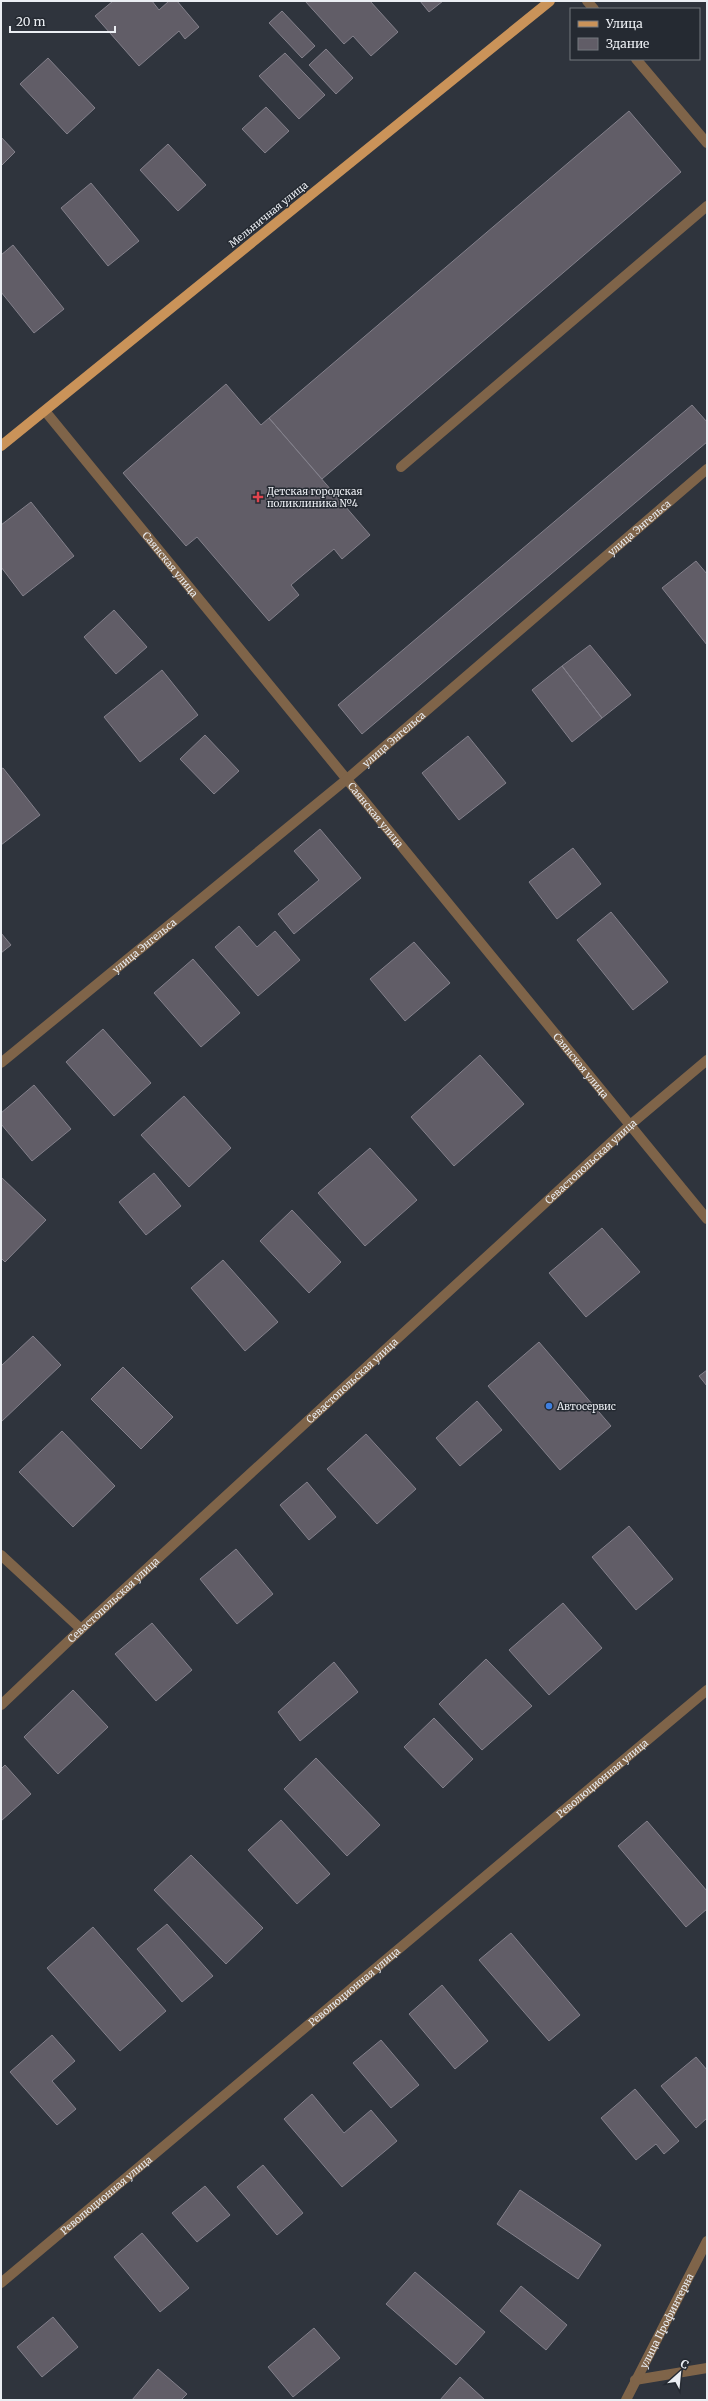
<svg xmlns="http://www.w3.org/2000/svg" width="708" height="2401" viewBox="0 0 708 2401" font-family="Merriweather,serif">
	<style>
		.building { fill: #615d67; stroke: #83808b }
		.lines { fill: none; stroke-linecap: round; stroke-linejoin: round }
		.service { stroke: #7f6449; stroke-width: 10 }
		.minor { stroke: #7f6449; stroke-width: 10 }
		.primary { stroke: #ca9359; stroke-width: 10 }
		.health-dot { fill: #e0444e; stroke: #252a32; stroke-width: 1.5 }
		.shop-dot { fill: #3f7fe0; stroke: #252a32; stroke-width: 1.5 }
		.labels { text-anchor: middle; stroke-width: 3; stroke-linejoin: round; paint-order: stroke }
		.street-label { font-size: 10px; fill: #ebeef3; stroke: #252a32 }
		.poi-label { font-size: 10px; fill: #ebeef3; stroke: #252a32; text-anchor: start }
	</style>
	<rect width="100%" height="100%" fill="#2f343d"/>
	<path class="building" d="M113,1H152L159,10L169,1H177L199,27L185,39L179,31L139,66L95,16Z
		M305,1H370L398,32L371,56L353,36L344,44Z
		M420,1H443L429,12Z
		M282,11L315,46L302,58L269,23Z
		M326,49L353,78L336,94L309,65Z
		M285,53L325,95L299,119L259,76Z
		M48,58L95,108L67,134L20,84Z
		M266,107L289,131L265,153L242,129Z
		M629,111L681,172L322,479L269,418Z
		M1,137L15,152L1,166Z
		M168,144L206,185L178,211L140,170Z
		M91,183L139,241L108,266L61,208Z
		M13,245L64,309L34,333L1,292V255Z
		M226,384L261,425L269,418L370,535L342,559L334,549L291,585L299,595L269,621L197,537L186,546L123,473Z
		M692,405L707,422V442L362,734L338,705Z
		M31,502L74,556L23,596L1,567V525Z
		M696,561L707,574V645L662,588Z
		M114,610L147,647L116,674L84,637Z
		M590,645L631,695L602,718L562,666Z
		M562,666L602,718L572,742L532,690Z
		M162,670L198,715L140,762L104,717Z
		M205,735L239,771L214,794L180,759Z
		M468,736L506,783L459,820L422,773Z
		M3,768L40,815L1,845V769Z
		M320,829L361,878L294,934L278,914L319,880L294,851Z
		M573,848L601,884L557,919L529,882Z
		M611,912L668,982L633,1010L577,940Z
		M239,926L257,947L275,931L300,960L258,996L215,947Z
		M1,933L11,945L1,953Z
		M414,942L450,983L405,1021L370,979Z
		M193,959L240,1013L201,1047L154,993Z
		M103,1029L151,1083L114,1116L66,1062Z
		M480,1055L524,1104L454,1166L411,1117Z
		M34,1085L71,1129L32,1161L1,1124V1113Z
		M184,1096L231,1148L189,1187L141,1135Z
		M370,1148L417,1200L365,1246L318,1193Z
		M154,1173L181,1206L146,1235L119,1202Z
		M1,1177L46,1220L5,1262L1,1258Z
		M292,1210L341,1262L309,1293L260,1241Z
		M602,1228L640,1272L586,1317L549,1273Z
		M223,1260L278,1322L245,1351L191,1288Z
		M33,1336L61,1365L1,1422V1366Z
		M539,1342L611,1426L560,1470L488,1386Z
		M123,1367L173,1417L141,1449L91,1399Z
		M707,1370V1386L699,1376Z
		M477,1401L502,1430L460,1466L436,1438Z
		M62,1431L115,1486L73,1527L19,1472Z
		M366,1434L416,1489L377,1524L327,1469Z
		M307,1482L336,1517L309,1540L280,1505Z
		M629,1526L673,1579L636,1610L592,1557Z
		M236,1549L273,1594L237,1624L200,1579Z
		M563,1603L602,1648L549,1695L509,1650Z
		M152,1623L192,1670L156,1701L115,1654Z
		M486,1659L532,1706L482,1750L439,1704Z
		M334,1662L358,1692L300,1741L278,1712Z
		M73,1690L108,1727L58,1774L24,1737Z
		M434,1718L473,1759L443,1788L404,1747Z
		M316,1758L380,1825L347,1856L284,1789Z
		M5,1765L31,1794L1,1821V1769Z
		M281,1820L330,1874L297,1904L248,1850Z
		M647,1821L707,1891V1909L686,1927L618,1846Z
		M191,1855L263,1928L226,1964L154,1890Z
		M167,1924L213,1976L182,2002L137,1949Z
		M93,1927L166,2011L120,2051L47,1968Z
		M511,1933L580,2015L549,2041L479,1960Z
		M442,1985L488,2041L455,2069L409,2014Z
		M52,2035L75,2061L52,2081L76,2109L57,2125L10,2072Z
		M381,2040L419,2085L391,2108L353,2063Z
		M696,2057L707,2070V2118L696,2128L661,2086Z
		M635,2089L679,2141L664,2154L656,2144L636,2160L601,2118Z
		M312,2094L344,2133L371,2110L397,2141L342,2187L284,2119Z
		M263,2165L303,2213L277,2235L237,2187Z
		M205,2186L230,2215L197,2242L172,2213Z
		M520,2190L601,2245L578,2279L497,2224Z
		M142,2233L189,2288L160,2312L114,2257Z
		M415,2272L485,2332L456,2365L386,2304Z
		M521,2286L567,2325L546,2350L500,2311Z
		M53,2317L78,2347L42,2377L17,2347Z
		M314,2328L340,2358L293,2397L268,2367Z
		M158,2369L187,2394L181,2400H132Z
		M460,2377L485,2400H440Z"/>
	<g class="lines">
		<path class="service" d="M587,1L594,9
			M636,59L707,143
			M401,467L707,206
			M635,2380L707,2368"/>
		<g class="minor">
			<path id="s1" d="M45,411L707,1219"/>
			<path id="s2" d="M1,1063L347,779L707,469"/>
			<path d="M1,1555L81,1629"/>
			<path id="s3" d="M1,1705L81,1629L630,1125L707,1060"/>
			<path id="s4" d="M1,2283L707,1690"/>
			<path id="s5" d="M626,2400L707,2241"/>
		</g>
		<path class="primary" d="M1,446L550,1"/>
	</g>
	<path class="health-dot" d="M256 491h4v4h4v4h-4v4h-4v-4h-4v-4h4z"/>
	<circle class="shop-dot" cx="549" cy="1406" r="4"/>
	<g class="labels">
		<g class="street-label">
			<text transform="translate(268 214) rotate(-39)" y="4">Мельничная улица</text>
			<text dy="4" stroke="none"><textPath href="#s2" startOffset="833">улица Энгельса</textPath></text>
			<text dy="4" stroke="none"><textPath href="#s1" startOffset="198">Саянская улица</textPath></text>
			<text dy="4" stroke="none"><textPath href="#s2" startOffset="509">улица Энгельса</textPath></text>
			<text dy="4" stroke="none"><textPath href="#s1" startOffset="522">Саянская улица</textPath></text>
			<text dy="4" stroke="none"><textPath href="#s2" startOffset="185">улица Энгельса</textPath></text>
			<text dy="4" stroke="none"><textPath href="#s1" startOffset="846">Саянская улица</textPath></text>
			<text dy="4" stroke="none"><textPath href="#s3" startOffset="802">Севастопольская улица</textPath></text>
			<text dy="4" stroke="none"><textPath href="#s3" startOffset="478">Севастопольская улица</textPath></text>
			<text dy="4" stroke="none"><textPath href="#s3" startOffset="154">Севастопольская улица</textPath></text>
			<text dy="4" stroke="none"><textPath href="#s4" startOffset="785">Революционная улица</textPath></text>
			<text dy="4" stroke="none"><textPath href="#s4" startOffset="461">Революционная улица</textPath></text>
			<text dy="4" stroke="none"><textPath href="#s4" startOffset="137">Революционная улица</textPath></text>
			<text dy="4" stroke="none"><textPath href="#s5" startOffset="89">улица Профинтерна</textPath></text>
		</g>
		<g class="poi-label">
			<text x="267" y="495">Детская городская<tspan x="267" dy="12">поликлиника №4</tspan></text>
			<text x="557" y="1410">Автосервис</text>
		</g>
	</g>
	<rect width="708" height="2401" fill="none" stroke="#ebeef3" stroke-width="4"/>
	<rect x="570" y="8" width="130" height="52" fill="#252a32" stroke="#74787f"/>
	<rect x="578" y="21" width="20" height="6" fill="#ca9359" stroke="#74787f"/>
	<text x="606" y="28" font-size="12" fill="#ebeef3">Улица</text>
	<rect x="578" y="38" width="20" height="12" fill="#615d67" stroke="#74787f"/>
	<text x="606" y="48" font-size="12" fill="#ebeef3">Здание</text>
	<g transform="translate(680 2373) rotate(27)" stroke="#252a32" stroke-width="3" paint-order="stroke">
	<path d="M0-3L7 15L0 10L-7 15Z" fill="#ebeef3"/>
	<text y="-6" font-size="11" font-weight="bold" text-anchor="middle" fill="#ebeef3">С</text>
	</g>
	<path d="M10 26v6h105v-6" fill="none" stroke="#ebeef3" stroke-width="2"/>
	<text x="16" y="26" font-size="12" fill="#ebeef3" stroke="#252a32" stroke-width="3" paint-order="stroke">20 m</text>
</svg>
